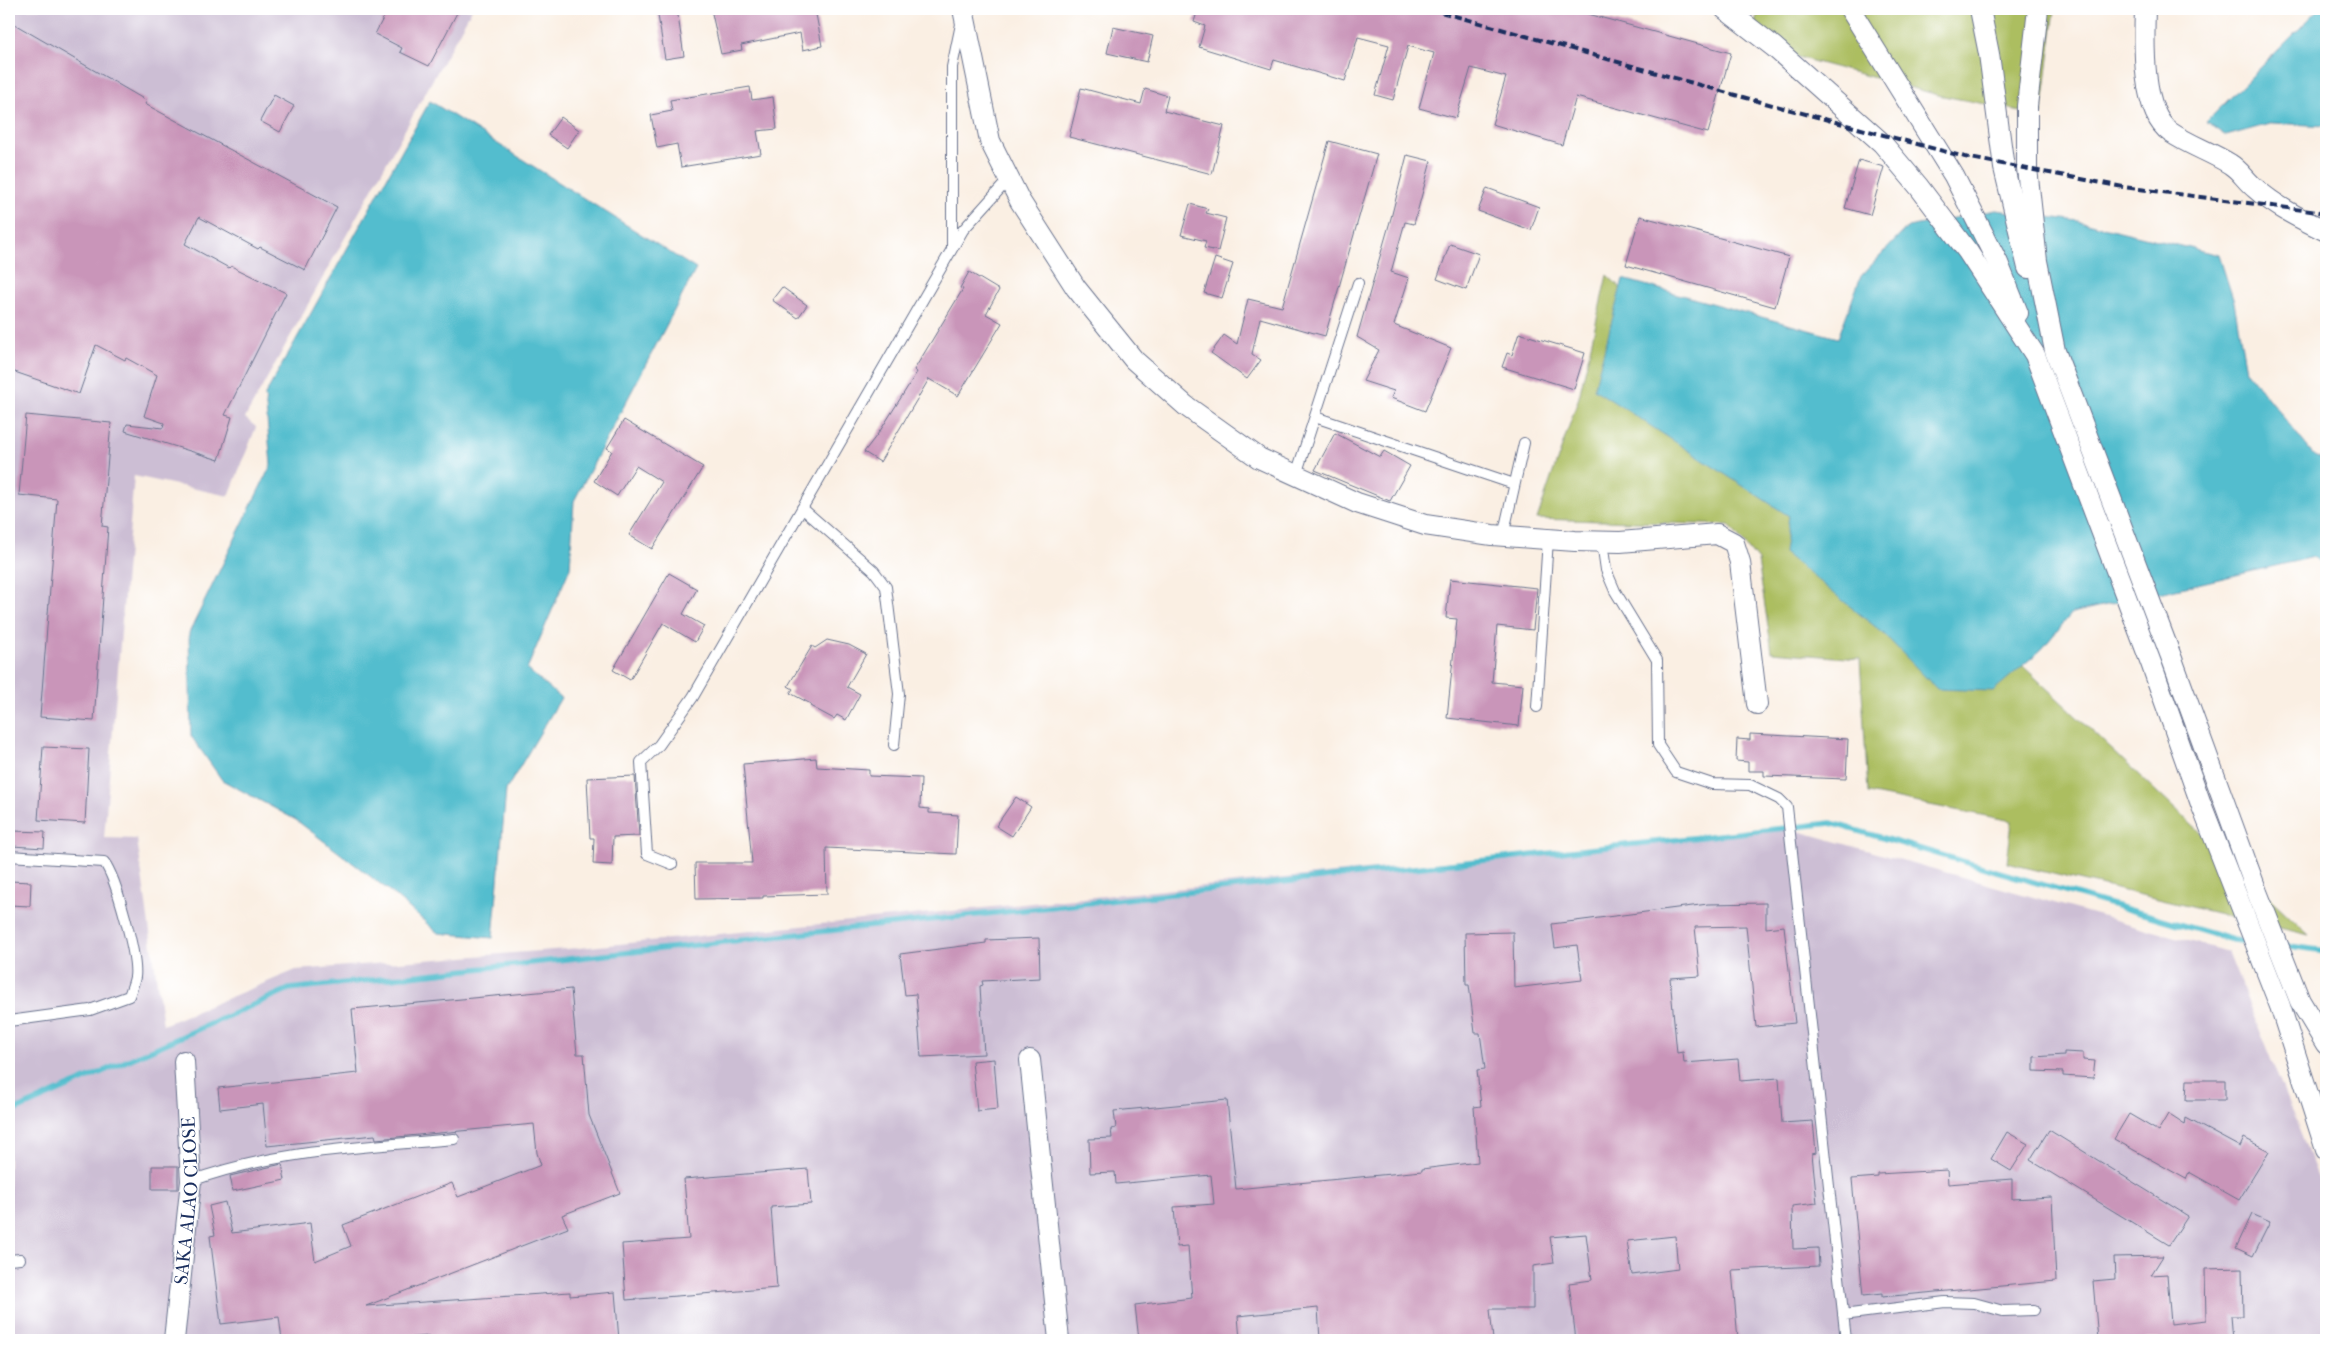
<svg xmlns="http://www.w3.org/2000/svg" width="2335" height="1349" viewBox="0 0 2335 1349" font-family="'IM FELL French Canon',serif">
	<style>
		.industrial { fill: #ccbed4 }
		.green { fill: #acbe61; stroke: #647660 }
		.water { fill: #52bdce; stroke: #367696 }
		.lines { fill: none; stroke-linecap: round; stroke-linejoin: round }
		.stream { stroke: #52bdce; stroke-width: 5.5 }
		.building { fill: #c995b9; fill-rule: evenodd }
		.service-casing { stroke: #69728d; stroke-width: 12 }
		.minor-casing { stroke: #69728d; stroke-width: 22 }
		.service { stroke: #fff; stroke-width: 10 }
		.minor { stroke: #fff; stroke-width: 20 }
		.rail { stroke: #1b2f5e; stroke-width: 4; stroke-dasharray: 8 4; stroke-linecap: butt }
		.labels { text-anchor: middle; stroke-width: 4.5; stroke-linejoin: round; paint-order: stroke }
		.street-label { font-size: 19px; fill: #1b2f5e; stroke: #fff }
	</style>
	<rect width="100%" height="100%" fill="#fff"/>
	<filter id="ink" filterUnits="userSpaceOnUse"><feTurbulence type="fractalNoise" baseFrequency=".02" numOctaves="2"/><feDisplacementMap in="SourceGraphic" scale="10" xChannelSelector="R" yChannelSelector="G"/><feConvolveMatrix kernelMatrix="1 2 1 2 8 2 1 2 1" color-interpolation-filters="sRGB"/></filter>
	<filter id="wash" filterUnits="userSpaceOnUse"><feTurbulence type="fractalNoise" baseFrequency=".0096" numOctaves="4" result="noise"/><feDisplacementMap in="SourceGraphic" scale="20" xChannelSelector="R" yChannelSelector="G"/><feGaussianBlur stdDeviation="1.12" result="paint"/><feColorMatrix in="noise" values="0 0 0 0 0 0 0 0 0 0 0 0 0 0 0 0 0 1.4 0 .05"/><feComposite in="paint" operator="in"/></filter>
	<g filter="url(#wash)">
		<rect width="100%" height="100%" fill="#faefe3"/>
		<path class="industrial" d="M9,9H472L245,418L256,427L229,496L134,476L104,838L137,839L163,1025L296,970L579,948L1788,828L2228,952L2326,1197V1340H9Z"/>
		<path class="green" d="M1759,9H2055L2042,115L1938,95L1749,44Z
			M1607,275L2309,935L2007,863L2012,821L1868,793L1860,659L1772,652L1758,561L1729,525L1537,519L1579,397Z"/>
		<path class="water" d="M2319,9H2326V126L2273,123L2226,136L2206,122Z
			M430,101L696,269L574,501L570,568L527,669L561,698L506,790L493,938L438,933L387,889L296,820L222,780L191,736L189,633L271,465L265,395Z
			M1996,210L2078,221L2219,255L2234,302L2246,371L2314,455L2326,460V566L2314,557L2072,613L2042,649L1993,691L1937,689L1883,633L1784,553L1789,516L1594,389L1623,279L1838,338L1861,276L1908,227Z"/>
		<g class="lines">
			<path class="stream" d="M2282,945L2326,951
				M9,1113L289,989L1831,823L2233,940L2250,942"/>
		</g>
		<g id="blocks">
			<path class="building" d="M388,9H459L429,66L400,52L402,48L375,34Z
				M657,9H677L684,56L665,59Z
				M711,9H782L783,15L815,9L822,46L803,50L800,33L741,45L742,50L721,54Z
				M1198,9H1570L1731,53L1708,133L1576,97L1562,145L1492,124L1506,77L1471,68L1456,118L1419,108L1434,53L1408,46L1393,100L1375,95L1389,45L1358,37L1345,81L1274,60L1271,69L1199,47L1205,26L1194,22Z
				M9,21L147,101L145,104L337,207L305,270L260,247L258,249L199,217L185,244L229,268L231,266L286,293L225,415L232,417L219,460L125,431L127,424L163,428L164,423L144,416L157,375L126,358L125,360L96,345L79,394L9,370Z
				M1113,27L1153,36L1147,62L1107,53Z
				M750,87L752,100L773,97L777,129L757,131L761,154L681,167L677,144L657,148L651,115L672,111L670,100Z
				M1081,88L1141,104L1145,89L1155,92L1168,96L1164,111L1224,126L1212,174L1069,137Z
				M274,95L294,106L280,132L260,121Z
				M561,117L579,130L567,148L548,135Z
				M1329,141L1377,154L1325,336L1260,318L1252,354L1261,360L1247,379L1211,353L1224,335L1237,344L1248,299L1282,307Z
				M1407,155L1431,161L1414,224L1405,222L1391,272L1409,278L1394,325L1451,348L1425,411L1391,398L1394,391L1363,381L1379,350L1357,337L1391,218Z
				M1859,160L1884,167L1870,215L1845,208Z
				M1487,188L1539,207L1531,230L1478,211Z
				M1190,204L1208,209L1206,213L1226,218L1218,251L1204,248L1206,241L1181,235Z
				M1640,216L1789,257L1775,307L1626,265Z
				M1450,244L1479,254L1466,290L1437,279Z
				M1215,258L1233,264L1222,298L1204,293Z
				M969,272L999,290L986,314L1002,323L958,396L929,379L880,462L864,452L880,431L917,372L914,370L963,289L960,288Z
				M782,287L807,305L798,318L772,300Z
				M1519,333L1585,353L1574,389L1502,367L1507,353L1512,355Z
				M26,415L111,423L102,526L108,527L94,721L40,717L57,499L19,495Z
				M624,420L703,467L652,549L629,535L662,482L636,466L617,496L594,481L612,451L607,448Z
				M1335,433L1380,457L1384,451L1410,466L1390,501L1315,470Z
				M669,573L697,589L683,614L704,626L695,642L663,623L630,680L613,670Z
				M1450,579L1537,588L1533,630L1497,626L1492,682L1523,685L1519,726L1447,718L1457,619L1446,618Z
				M827,640L849,645L866,654L847,687L860,694L846,720L837,715L834,719L810,706L811,704L790,693L793,689L788,686L812,646L815,648Z
				M1750,734L1848,739L1846,779L1764,776V771H1748V762L1736,761L1737,739L1750,740Z
				M43,747L89,749L85,823L38,820Z
				M816,758L817,767L869,770V776L921,778L920,808L929,809V813L958,815L956,854L826,848L827,894L763,896V898L696,899L695,863H752L743,764Z
				M635,776L639,836L613,837L612,865L593,864L594,838H590L587,778Z
				M1016,797L1031,807L1012,836L996,826Z
				M13,831L45,832L44,848L12,846Z
				M9,881L31,882L30,906L9,905Z
				M1766,903V928L1784,926L1795,1023L1756,1027L1746,926L1695,927L1700,976L1670,978L1677,1053L1683,1052L1684,1063L1738,1059L1740,1081L1779,1078L1782,1123L1813,1121L1816,1153L1812,1154L1817,1203L1792,1206L1793,1249L1818,1248L1819,1266L1732,1270L1738,1340H1576L1569,1283L1592,1280L1586,1234L1550,1237L1554,1263L1533,1266V1309H1490L1493,1340H1320L1318,1308L1238,1316L1240,1340H1139L1135,1305L1192,1298L1188,1246L1177,1247L1174,1207L1214,1204L1211,1175L1116,1184L1115,1172L1090,1173L1089,1139L1112,1138L1111,1129L1116,1128L1114,1111L1227,1100L1236,1189L1422,1171V1169L1478,1162L1474,1107L1481,1106L1477,1070L1485,1069L1480,1033H1475L1469,985H1466L1465,933L1513,932L1514,988L1582,980L1577,945L1555,948L1552,924L1708,904ZM1675,1236L1678,1269L1632,1275L1627,1241Z
				M1039,938L1040,978L982,981L983,985L980,986L984,1054L921,1057L916,994L905,995L900,954L986,943V940Z
				M571,989L577,1054H584L589,1115L620,1193L562,1215L568,1228L366,1306L570,1292V1296L615,1292L619,1340H429V1336L382,1340H282L279,1317L221,1324L210,1236L215,1235L209,1206L225,1202L232,1233L310,1223L315,1261L351,1246L343,1225L452,1183L458,1197L541,1165L537,1153L534,1124L376,1139L375,1135L267,1146L263,1104L220,1109L218,1088L358,1073L352,1009Z
				M2064,1052L2083,1053V1060L2095,1061L2093,1078L2063,1076V1072L2034,1071V1057L2064,1055Z
				M994,1059L998,1109L977,1111L972,1061Z
				M2187,1080H2225V1100H2186Z
				M2129,1114L2158,1131L2168,1114L2185,1125L2186,1118L2240,1147L2244,1138L2269,1151L2239,1200L2189,1172L2186,1179L2114,1139Z
				M2049,1130L2188,1216L2169,1245L2030,1160Z
				M2007,1132L2028,1144L2011,1171L1991,1159Z
				M282,1164L285,1180L233,1191L230,1176Z
				M152,1166H178V1189H152Z
				M808,1169L811,1204L771,1207L777,1288L626,1300L622,1244L689,1239L684,1179Z
				M1947,1170L1948,1184L2012,1179V1199L2052,1197L2056,1281L1882,1297V1294L1863,1296L1852,1179L1878,1177V1174Z
				M2252,1214L2270,1222L2253,1256L2236,1248Z
				M2163,1256L2151,1275L2167,1274L2171,1324L2206,1320L2205,1269L2242,1268L2243,1316H2231L2233,1340H2098L2093,1281L2115,1279L2114,1257Z"/>
		</g>
	</g>
	<g filter="url(#ink)">
		<use href="#blocks" fill-opacity="0" stroke="#69728d" stroke-width="1"/>
		<g class="lines">
			<defs>
				<path id="service" d="M952,248V67L961,24
					M1315,417L1514,484
					M1296,475L1358,283
					M802,508L874,571L886,587L899,694L894,745
					M1503,536L1524,443
					M1602,542L1606,570L1615,591L1657,660L1658,745L1676,772L1712,784L1750,785L1779,799L1787,807L1846,1340
					M1537,707L1548,539
					M9,856L104,862C116,877 138,958 135,977C134,983 131,990 129,996L90,1010L9,1021
					M672,864L647,854L641,762L659,745L693,697L963,230L1009,179
					M191,1181C275,1150 366,1147 454,1139
					M9,1260L20,1259
					M1843,1315L1945,1302L1974,1303L2003,1311L2034,1310"/>
				<g id="minor">
					<path d="M963,9L990,141L1020,201L1076,288L1134,360L1186,406L1259,458L1357,503L1425,525L1492,535L1575,541L1620,542L1717,534L1734,543L1740,562L1757,704"/>
					<path d="M1725,9L1774,47L1882,143L1919,187L1968,252L2035,355L2151,663L2201,804L2280,1006L2326,1150"/>
					<path d="M1850,9L1954,176L1998,263L2018,313"/>
					<path d="M1980,9L1989,54L2004,168L2028,268"/>
					<path d="M2038,9L2027,106V168L2037,261L2055,351L2172,659L2257,892L2300,1001L2326,1044"/>
					<path d="M2145,9C2144,40 2141,112 2170,132C2189,145 2211,152 2230,164C2240,170 2246,181 2255,188C2276,207 2301,219 2326,231"/>
					<path d="M1030,1060L1059,1340"/>
					<path id="s1" d="M174,1340L191,1181L184,1061"/>
				</g>
			</defs>
			<use href="#service" class="service-casing"/>
			<use href="#minor" class="minor-casing"/>
			<use href="#service" class="service"/>
			<use href="#minor" class="minor"/>
			<path class="rail" d="M1430,9L1728,93L1965,157L2123,187L2326,213"/>
		</g>
	</g>
	<g class="labels">
		<g class="street-label">
			<text dy="7" stroke="none"><textPath href="#s1" startOffset="140">SAKA ALAO CLOSE</textPath></text>
		</g>
	</g>
	<rect width="2335" height="1349" fill="none" stroke="#fff" stroke-width="30"/>
</svg>
